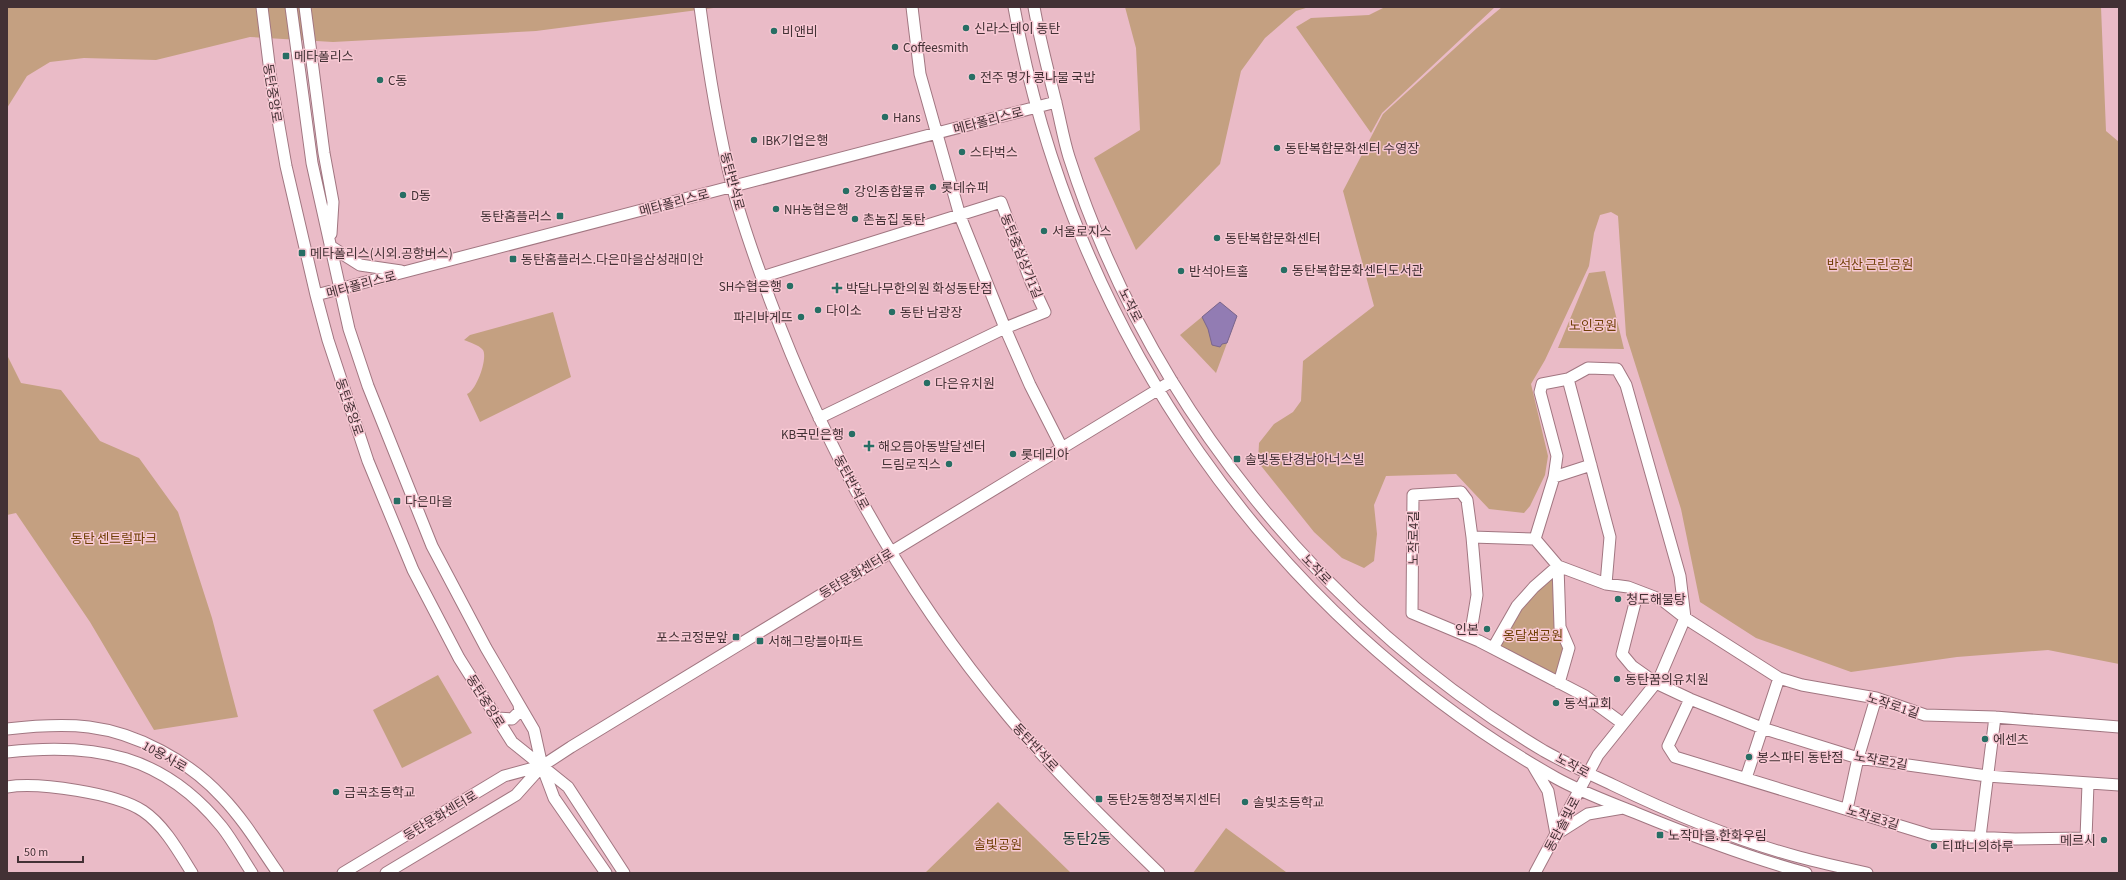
<svg xmlns="http://www.w3.org/2000/svg" width="2126" height="880" viewBox="0 0 2126 880" font-family="'Source Sans 3','Noto Sans KR',sans-serif">
	<style>
		.green { fill: #c4a081 }
		.water { fill: #927cb3; stroke: #7a668d }
		.lines { fill: none; stroke-linecap: round; stroke-linejoin: round }
		.minor-casing { stroke: #a17681; stroke-width: 13 }
		.minor { stroke: #fff; stroke-width: 11 }
		.poi-dot { fill: #276e64; stroke: #f7c8d3; stroke-width: 1.5 }
		.labels { text-anchor: middle; stroke-width: 3; stroke-linejoin: round; paint-order: stroke }
		.poi-label { font-size: 13px; fill: #433135; stroke: #f7c8d3; text-anchor: start }
		.street-label { font-size: 13px; fill: #433135; stroke: #f7c8d3 }
		.park-label { font-size: 13px; fill: #704007; stroke: #f7c8d3 }
		.quarter-label { font-size: 15px; fill: #13342f; stroke: #f7c8d3 }
	</style>
	<rect width="100%" height="100%" fill="#eabbc7"/>
	<path class="green" d="M7,7H721L536,31L333,42L250,37L156,60L84,58L50,62L27,76L7,108Z
		M1125,7H1309L1296,11L1265,38L1241,71L1220,164L1136,250L1094,158L1140,130L1136,48Z
		M1385,7H1495L1382,113L1371,133L1296,27L1311,18L1369,15Z
		M1502,7H2101L2106,131L2119,142V664L2048,650L1957,657L1851,672L1756,638L1700,602L1681,509L1626,335L1618,216L1611,212L1600,215L1594,233L1589,266L1545,360L1531,384L1548,456L1545,475L1530,506L1524,513L1489,509L1456,474L1386,476L1374,505L1377,534L1374,561L1364,568L1342,558L1314,532L1258,462L1259,443L1274,424L1293,412L1301,401L1303,361L1374,306L1343,191L1383,114L1477,28Z
		M1605,271L1624,349L1558,348L1589,273Z
		M1220,302L1237,316L1216,373L1180,335Z
		M553,312L571,377L480,422L467,394C476,391 488,359 483,350C479,345 469,342 464,340L470,335Z
		M7,355L21,383L61,390L100,441L139,458L178,512L212,618L238,717L154,730L90,622L16,513L7,515Z
		M1557,569L1567,647L1558,679L1495,647L1509,620Z
		M438,675L472,733L402,768L373,710Z
		M998,802L1071,873H925Z
		M1226,828L1286,872V873H1193Z"/>
	<path class="water" d="M1220,302L1237,316L1227,343L1222,344L1220,347L1212,345L1208,329L1202,317Z"/>
	<g class="lines">
		<defs>
			<path id="minor" d="M262,7L271,80L286,166L316,295L328,340L368,461L413,570L459,658L512,742L568,787L624,873
				M291,7L312,163L349,329L368,386L432,546L486,648L534,730L542,766L554,798L606,873
				M305,7L324,153L333,202L331,234
				M700,7C708,67 717,126 732,185C742,224 756,262 770,300C826,451 905,593 1009,717C1055,772 1108,823 1159,873
				M912,7L920,74L960,216L1005,328L1030,385L1062,448
				M1014,7C1072,330 1269,615 1556,778C1581,792 1609,802 1636,813C1692,836 1747,857 1806,873
				M1034,7C1040,41 1049,74 1057,107C1061,124 1064,141 1069,157C1148,403 1323,619 1544,751C1567,764 1590,774 1613,785C1673,814 1735,840 1799,857C1821,863 1844,868 1867,873
				M330,246L360,265L401,271
				M762,277L1001,202L1031,282L1045,312L1005,328L819,418
				M316,295L1056,102
				M1568,379L1610,537L1606,584
				M1554,477L1591,465
				M1638,591L1622,654L1632,666L1656,683L1690,699L1762,728L1858,758L1987,776L2119,785
				M1470,637L1477,595L1472,537
				M1493,648L1517,606L1534,587L1558,566L1535,539
				M1559,683L1569,648L1560,627L1558,566L1606,584L1628,587L1662,600L1685,618L1779,678L1802,685L1876,698L1925,715L1995,717L2119,727
				M1690,699L1668,746L1675,757L1930,835L2015,839L2086,838L2088,784
				M497,718L512,719L520,711L519,705
				M7,729C34,726 62,724 89,727C137,733 189,761 222,797C244,820 260,847 278,873
				M7,752C95,742 164,755 222,827C233,841 242,858 252,873
				M1532,764L1548,791L1556,834
				M1746,778L1779,678
				M7,787C39,782 116,793 143,811C164,825 179,852 192,873
				M1847,809L1858,758L1876,698
				M1558,833L1588,814L1623,808
				M1980,837L1995,717
				M343,873L504,776L541,766
				M386,873L516,795L542,766L571,747L1172,381
				M1535,873L1598,755L1659,679L1685,618L1680,576L1626,385L1617,369L1588,368L1568,379L1542,384L1540,392L1557,456L1554,477L1535,539L1472,537L1467,500L1461,492L1413,495L1412,613L1479,641L1585,696L1622,723"/>
		</defs>
		<use href="#minor" class="minor-casing"/>
		<use href="#minor" class="minor"/>
	</g>
	<g class="poi-dot">
		<circle cx="966" cy="28" r="4"/>
		<circle cx="774" cy="31" r="4"/>
		<circle cx="895" cy="47" r="4"/>
		<rect x="282" y="52" width="8" height="8" rx="2"/>
		<circle cx="972" cy="77" r="4"/>
		<circle cx="380" cy="80" r="4"/>
		<circle cx="885" cy="117" r="4"/>
		<circle cx="754" cy="140" r="4"/>
		<circle cx="1277" cy="148" r="4"/>
		<circle cx="962" cy="152" r="4"/>
		<circle cx="933" cy="187" r="4"/>
		<circle cx="846" cy="191" r="4"/>
		<circle cx="403" cy="195" r="4"/>
		<circle cx="776" cy="209" r="4"/>
		<rect x="556" y="212" width="8" height="8" rx="2"/>
		<circle cx="855" cy="219" r="4"/>
		<circle cx="1044" cy="231" r="4"/>
		<circle cx="1217" cy="238" r="4"/>
		<rect x="298" y="249" width="8" height="8" rx="2"/>
		<rect x="509" y="255" width="8" height="8" rx="2"/>
		<circle cx="1284" cy="270" r="4"/>
		<circle cx="1181" cy="271" r="4"/>
		<circle cx="790" cy="286" r="4"/>
		<path d="M835 282h4v4h4v4h-4v4h-4v-4h-4v-4h4z"/>
		<circle cx="818" cy="310" r="4"/>
		<circle cx="892" cy="312" r="4"/>
		<circle cx="801" cy="317" r="4"/>
		<circle cx="927" cy="383" r="4"/>
		<circle cx="852" cy="434" r="4"/>
		<path d="M867 440h4v4h4v4h-4v4h-4v-4h-4v-4h4z"/>
		<circle cx="1013" cy="454" r="4"/>
		<rect x="1233" y="455" width="8" height="8" rx="2"/>
		<circle cx="949" cy="464" r="4"/>
		<rect x="393" y="497" width="8" height="8" rx="2"/>
		<circle cx="1618" cy="599" r="4"/>
		<circle cx="1487" cy="629" r="4"/>
		<rect x="732" y="633" width="8" height="8" rx="2"/>
		<rect x="756" y="637" width="8" height="8" rx="2"/>
		<circle cx="1617" cy="679" r="4"/>
		<circle cx="1556" cy="703" r="4"/>
		<circle cx="1985" cy="739" r="4"/>
		<circle cx="1749" cy="757" r="4"/>
		<circle cx="336" cy="792" r="4"/>
		<rect x="1095" y="795" width="8" height="8" rx="2"/>
		<circle cx="1245" cy="802" r="4"/>
		<rect x="1656" y="831" width="8" height="8" rx="2"/>
		<circle cx="2104" cy="840" r="4"/>
		<circle cx="1934" cy="846" r="4"/>
	</g>
	<g class="labels">
		<g class="poi-label">
			<text x="974" y="33">신라스테이 동탄</text>
			<text x="782" y="36">비앤비</text>
			<text x="903" y="52">Coffeesmith</text>
			<text x="294" y="61">메타폴리스</text>
			<text x="980" y="82">전주 명가 콩나물 국밥</text>
			<text x="388" y="85">C동</text>
			<text x="893" y="122">Hans</text>
			<text x="762" y="145">IBK기업은행</text>
			<text x="1285" y="153">동탄복합문화센터 수영장</text>
			<text x="970" y="157">스타벅스</text>
			<text x="941" y="192">롯데슈퍼</text>
			<text x="854" y="196">강인종합물류</text>
			<text x="411" y="200">D동</text>
			<text x="784" y="214">NH농협은행</text>
			<text x="552" y="221" text-anchor="end">동탄홈플러스</text>
			<text x="863" y="224">촌놈집 동탄</text>
			<text x="1052" y="236">서울로지스</text>
			<text x="1225" y="243">동탄복합문화센터</text>
			<text x="310" y="258">메타폴리스(시외.공항버스)</text>
			<text x="521" y="264">동탄홈플러스.다은마을삼성래미안</text>
			<text x="1292" y="275">동탄복합문화센터도서관</text>
			<text x="1189" y="276">반석아트홀</text>
			<text x="782" y="291" text-anchor="end">SH수협은행</text>
			<text x="846" y="293">박달나무한의원 화성동탄점</text>
			<text x="826" y="315">다이소</text>
			<text x="900" y="317">동탄 남광장</text>
			<text x="793" y="322" text-anchor="end">파리바게뜨</text>
			<text x="935" y="388">다은유치원</text>
			<text x="844" y="439" text-anchor="end">KB국민은행</text>
			<text x="878" y="451">해오름아동발달센터</text>
			<text x="1021" y="459">롯데리아</text>
			<text x="1245" y="464">솔빛동탄경남아너스빌</text>
			<text x="941" y="469" text-anchor="end">드림로직스</text>
			<text x="405" y="506">다은마을</text>
			<text x="1626" y="604">청도해물탕</text>
			<text x="1479" y="634" text-anchor="end">인본</text>
			<text x="728" y="642" text-anchor="end">포스코정문앞</text>
			<text x="768" y="646">서해그랑블아파트</text>
			<text x="1625" y="684">동탄꿈의유치원</text>
			<text x="1564" y="708">동석교회</text>
			<text x="1993" y="744">에센츠</text>
			<text x="1757" y="762">봉스파티 동탄점</text>
			<text x="344" y="797">금곡초등학교</text>
			<text x="1107" y="804">동탄2동행정복지센터</text>
			<text x="1253" y="807">솔빛초등학교</text>
			<text x="1668" y="840">노작마을.한화우림</text>
			<text x="2096" y="845" text-anchor="end">메르시</text>
			<text x="1942" y="851">티파니의하루</text>
		</g>
		<g class="street-label">
			<text transform="translate(273 93) rotate(81)" y="5">동탄중앙로</text>
			<text transform="translate(988 120) rotate(-15)" y="5">메타폴리스로</text>
			<text transform="translate(733 181) rotate(75)" y="5">동탄반석로</text>
			<text transform="translate(674 202) rotate(-15)" y="5">메타폴리스로</text>
			<text transform="translate(1022 256) rotate(68)" y="5">동탄중심상가1길</text>
			<text transform="translate(361 284) rotate(-15)" y="5">메타폴리스로</text>
			<text transform="translate(1131 305) rotate(63)" y="5">노작로</text>
			<text transform="translate(350 407) rotate(71)" y="5">동탄중앙로</text>
			<text transform="translate(852 482) rotate(62)" y="5">동탄반석로</text>
			<text transform="translate(1413 538) rotate(-90)" y="5">노작로4길</text>
			<text transform="translate(1317 569) rotate(46)" y="5">노작로</text>
			<text transform="translate(856 573) rotate(-31)" y="5">동탄문화센터로</text>
			<text transform="translate(486 701) rotate(58)" y="5">동탄중앙로</text>
			<text transform="translate(1893 705) rotate(18)" y="5">노작로1길</text>
			<text transform="translate(1036 747) rotate(47)" y="5">동탄반석로</text>
			<text transform="translate(165 756) rotate(30)" y="5">10용사로</text>
			<text transform="translate(1881 760) rotate(10)" y="5">노작로2길</text>
			<text transform="translate(1573 765) rotate(28)" y="5">노작로</text>
			<text transform="translate(440 815) rotate(-31)" y="5">동탄문화센터로</text>
			<text transform="translate(1873 817) rotate(17)" y="5">노작로3길</text>
			<text transform="translate(1562 824) rotate(-62)" y="5">동탄솔빛로</text>
		</g>
		<g class="park-label">
			<text x="1870" y="269">반석산 근린공원</text>
			<text x="1593" y="330">노인공원</text>
			<text x="114" y="543">동탄 센트럴파크</text>
			<text x="1533" y="640">옹달샘공원</text>
			<text x="998" y="849">솔빛공원</text>
		</g>
		<g class="quarter-label">
			<text x="1087" y="844">동탄2동</text>
		</g>
	</g>
	<rect width="2126" height="880" fill="none" stroke="#433135" stroke-width="16"/>
	<path d="M18 856v6h65v-6" fill="none" stroke="#433135" stroke-width="2"/>
	<text x="24" y="856" font-size="12" fill="#433135" stroke="#f7c8d3" stroke-width="3" paint-order="stroke">50 m</text>
</svg>
